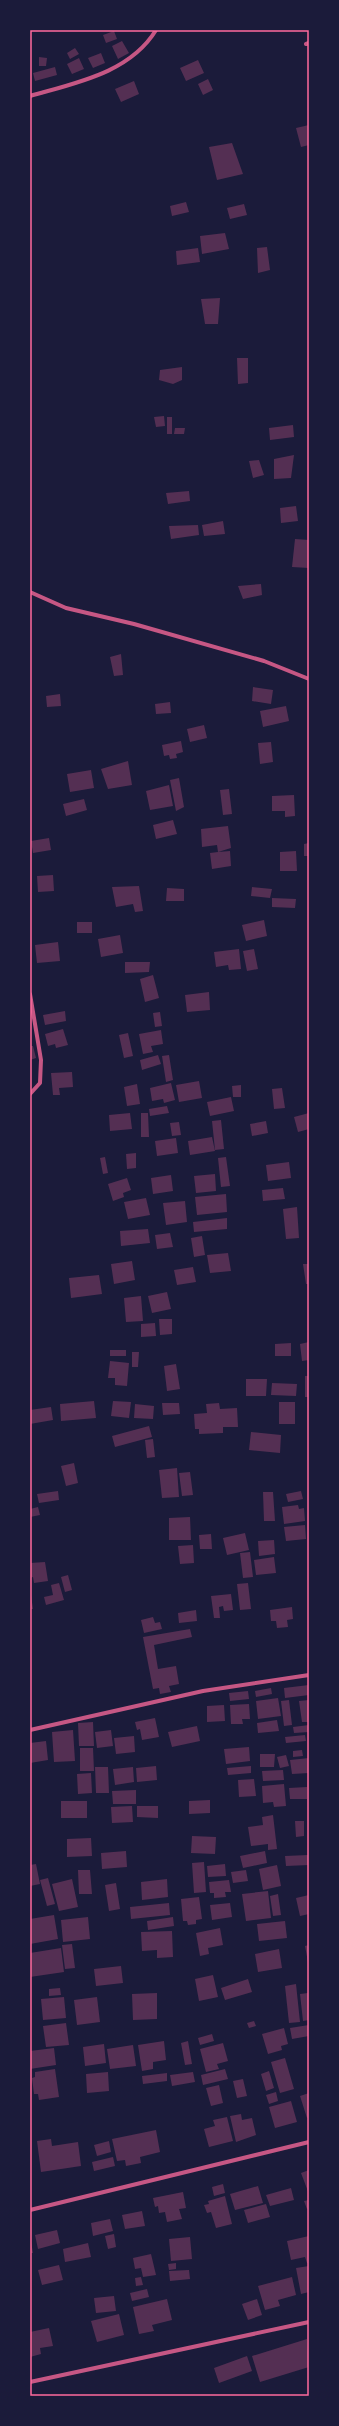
<svg xmlns="http://www.w3.org/2000/svg" width="339" height="2426" viewBox="0 0 339 2426" font-family="'Source Sans 3',sans-serif">
	<style>
		.building { fill: #542f53 }
		.lines { fill: none; stroke-linecap: round; stroke-linejoin: round }
		.minor { stroke: #c65784; stroke-width: 4 }
		.neatline { fill: none; stroke: #ff6b9d; stroke-width: 1.5 }
	</style>
	<rect width="100%" height="100%" fill="#1b1b3a"/>
	<path class="building" d="M114,31L117,39L106,43L103,35Z
		M122,41L129,53L118,59L112,46Z
		M75,48L79,54L70,59L67,53Z
		M101,53L105,63L93,68L88,58Z
		M39,57L47,58L46,66H39Z
		M79,58L84,69L72,74L67,64Z
		M198,60L204,73L186,81L180,68Z
		M55,67L57,75L35,81L33,73Z
		M208,79L213,90L203,95L198,84Z
		M134,81L139,94L121,102L115,89Z
		M309,125V145L301,147L296,128Z
		M232,143L243,174L217,180L209,147Z
		M186,202L189,212L172,216L170,206Z
		M244,204L247,215L230,219L227,208Z
		M225,233L229,249L202,254L200,236Z
		M267,247L270,270L258,273L257,248Z
		M198,248L200,262L177,265L176,251Z
		M220,298L218,324H205L201,299Z
		M237,358H248V383L238,384Z
		M182,367V380L173,384L159,380L160,370Z
		M164,416L165,426L156,427L154,417Z
		M167,417H172V434H167Z
		M293,425L294,437L270,440L269,428Z
		M175,428H185L184,434H174Z
		M294,455L291,478L274,479V459Z
		M259,460L264,475L253,478L249,461Z
		M189,491L190,501L168,504L166,493Z
		M296,506L298,521L281,523L280,508Z
		M223,521L225,534L204,536L202,525Z
		M198,525L199,535L171,539L169,526Z
		M295,539L309,540V568L292,567Z
		M261,584L262,595L243,599L238,586Z
		M121,654L123,675L114,676L110,657Z
		M253,687L273,690L271,704L252,701Z
		M60,694L61,706L47,707L46,696Z
		M170,702L171,713L156,714L155,704Z
		M286,706L289,721L263,727L260,711Z
		M204,725L207,738L190,742L187,729Z
		M181,741L183,752L176,754L177,758L170,759L169,755L164,756L162,745Z
		M271,742L273,762L260,764L258,743Z
		M128,761L132,785L108,789L101,769Z
		M91,770L94,788L70,792L67,774Z
		M179,778L184,807L176,811L170,780Z
		M169,785L173,806L150,810L146,791Z
		M229,789L232,814L223,815L220,790Z
		M294,795L295,816L285,817V811H272V796Z
		M84,799L87,810L66,816L63,804Z
		M173,820L177,834L156,839L153,825Z
		M228,826L231,848L218,852L230,851L231,866L212,869L210,853L218,852L217,845L202,847L201,829Z
		M49,838L51,850L33,853L31,841Z
		M309,843V856H304V844Z
		M296,851L297,871H280V852Z
		M53,875L54,891L38,892L37,876Z
		M139,886L143,911L135,912L133,904L116,907L112,887Z
		M252,887L272,889L270,898L251,896Z
		M167,888L184,889V901H166Z
		M272,898L296,899L295,908L272,907Z
		M264,920L267,936L246,941L242,925Z
		M77,922H92V933H77Z
		M120,935L123,953L101,957L98,939Z
		M58,942L60,961L37,963L35,945Z
		M239,949L241,969L229,970L228,965L216,967L214,952Z
		M254,949L258,969L247,971L243,951Z
		M125,962H150L149,972L125,973Z
		M153,975L159,998L145,1002L140,979Z
		M209,992L210,1010L187,1012L185,995Z
		M65,1011L66,1021L45,1025L43,1015Z
		M160,1012L162,1026L155,1027L153,1013Z
		M63,1029L68,1045L56,1048L55,1044L48,1046L45,1034Z
		M161,1030L163,1044L151,1046L153,1052L143,1054L139,1034Z
		M128,1033L133,1056L124,1058L119,1035Z
		M30,1046H33L36,1058L30,1060Z
		M158,1055L161,1064L142,1070L140,1060Z
		M169,1055L173,1080L166,1082L162,1056Z
		M72,1072L73,1087L59,1088L60,1095H53L51,1073Z
		M199,1081L202,1098L179,1102L176,1085Z
		M171,1083L175,1100L164,1103L163,1099L152,1101L150,1088Z
		M137,1084L140,1104L127,1106L124,1087Z
		M241,1085V1097H233L232,1086Z
		M282,1088L285,1108L274,1109L272,1089Z
		M231,1097L234,1111L210,1116L207,1102Z
		M167,1106L169,1113L150,1116L149,1109Z
		M130,1113L132,1129L110,1131L109,1115Z
		M141,1113H148L149,1137H141Z
		M309,1113V1129L298,1132L294,1117Z
		M221,1120L224,1149L215,1150L212,1121Z
		M266,1121L268,1133L252,1136L250,1124Z
		M179,1122L181,1135L172,1136L170,1123Z
		M212,1137L215,1151L190,1155L188,1141Z
		M176,1138L178,1153L157,1156L155,1141Z
		M136,1153V1168L127,1169L126,1154Z
		M105,1157L108,1173L103,1174L100,1158Z
		M226,1157L230,1186L221,1187L218,1158Z
		M289,1162L291,1178L268,1181L266,1165Z
		M215,1174L216,1191L196,1193L194,1176Z
		M171,1175L173,1191L153,1194L151,1178Z
		M127,1178L131,1190L123,1193L124,1197L113,1201L108,1184Z
		M283,1188L285,1199L263,1201L262,1190Z
		M226,1194L227,1212L197,1215L195,1197Z
		M146,1198L150,1215L128,1219L124,1202Z
		M185,1201L187,1222L166,1225L163,1203Z
		M297,1207L299,1238L286,1239L283,1209Z
		M227,1218V1229L194,1232L193,1222Z
		M148,1229L150,1243L121,1246L120,1231Z
		M170,1233L173,1247L157,1249L155,1235Z
		M202,1236L205,1255L194,1257L191,1238Z
		M228,1253L231,1271L210,1273L207,1255Z
		M132,1261L135,1280L114,1284L111,1264Z
		M303,1264H309V1284H306Z
		M193,1267L196,1282L177,1285L174,1270Z
		M99,1275L102,1294L71,1298L69,1278Z
		M167,1292L171,1309L152,1313L148,1296Z
		M141,1296L143,1321L126,1322L124,1298Z
		M159,1319H172V1334L160,1335Z
		M155,1323L156,1336L141,1337V1324Z
		M309,1342V1360L302,1361L300,1344Z
		M291,1343V1356H275V1344Z
		M110,1350H126V1356H110Z
		M132,1352H139L138,1367H132Z
		M110,1361L129,1363L127,1386L115,1385V1378H108Z
		M176,1364L180,1389L167,1391L164,1366Z
		M305,1376H309V1397H305Z
		M246,1379H267L266,1396H246Z
		M272,1383L297,1384L296,1396L271,1395Z
		M94,1401L96,1418L61,1421L60,1404Z
		M113,1401L131,1402L129,1418L111,1416Z
		M279,1402H295V1424H279Z
		M162,1403H179L180,1414L163,1415Z
		M219,1403L220,1409L237,1408L238,1427H223V1433L199,1434V1429H195L194,1414L207,1413L206,1404Z
		M135,1404L154,1406L153,1419L134,1418Z
		M51,1407L53,1420L30,1424V1410Z
		M149,1426L152,1437L115,1447L112,1436Z
		M251,1432L281,1435L280,1453L249,1450Z
		M153,1439L155,1457L147,1458L145,1440Z
		M74,1463L78,1483L66,1486L61,1466Z
		M177,1468L179,1497L162,1498L159,1470Z
		M190,1472L193,1495L182,1496L179,1473Z
		M58,1491L59,1500L39,1503L37,1494Z
		M301,1491L303,1499L288,1502L286,1494Z
		M263,1492H273L275,1521H264Z
		M298,1505L299,1509L304,1508L305,1521L284,1524L282,1507Z
		M38,1507L40,1515L30,1517V1509Z
		M190,1517L191,1540H169V1518Z
		M305,1525L306,1539L286,1541L284,1527Z
		M245,1533L249,1550L227,1555L223,1538Z
		M211,1534L212,1549H200L199,1535Z
		M274,1540L275,1554L259,1556L258,1541Z
		M193,1545L194,1563L180,1564L178,1546Z
		M250,1552L253,1577L243,1578L240,1553Z
		M274,1557L276,1573L256,1575L254,1560Z
		M45,1562L48,1581L34,1583L33,1577L30,1578V1563Z
		M68,1575L72,1590L65,1592L61,1577Z
		M59,1583L64,1600L46,1605L44,1597L53,1595L51,1585Z
		M248,1583L251,1609L240,1610L237,1584Z
		M30,1589L33,1609H30Z
		M231,1594L233,1610L224,1611L223,1606L219,1607L220,1618H214L211,1596Z
		M292,1607L293,1619L287,1620L288,1627L277,1628L276,1621H271L270,1610Z
		M196,1610L197,1621L179,1623L178,1613Z
		M153,1617L155,1623L160,1622L162,1629L144,1633L141,1620Z
		M190,1629L192,1637L154,1645L158,1669L176,1666L179,1684L169,1686L171,1692L160,1694L159,1688L153,1689L143,1637Z
		M309,1685V1695L285,1698L284,1688Z
		M271,1688L272,1694L256,1697L255,1691Z
		M248,1691L249,1699L230,1701L229,1693Z
		M278,1698L281,1716L258,1719L256,1701Z
		M289,1700L292,1725L284,1726L281,1701Z
		M309,1700V1722H302L299,1701Z
		M249,1704L250,1719H242L243,1724H231L230,1705Z
		M224,1705L225,1721L207,1722V1706Z
		M155,1718L159,1737L142,1740L140,1729L137,1730L135,1722Z
		M277,1720L279,1731L258,1733L257,1723Z
		M93,1722L94,1746H79L78,1723Z
		M309,1725V1732L294,1733L293,1727Z
		M197,1726L200,1741L172,1747L168,1732Z
		M73,1730L75,1761L54,1762L52,1732Z
		M111,1730L113,1746L97,1748L95,1732Z
		M305,1735L306,1741L286,1743L285,1737Z
		M134,1736L135,1752L116,1754L114,1738Z
		M46,1741L48,1760L30,1763V1743Z
		M249,1747L250,1761L226,1764L224,1749Z
		M80,1748H93L94,1771H80Z
		M302,1750L303,1756L293,1757V1751Z
		M260,1754H275L274,1767H260Z
		M286,1755L289,1766L280,1768L277,1757Z
		M309,1758V1773L292,1774L290,1760Z
		M156,1766L157,1780L137,1782L136,1768Z
		M251,1766V1773L228,1775L227,1768Z
		M95,1767H108L109,1793H96Z
		M133,1767L134,1782L115,1785L113,1769Z
		M283,1770L284,1780L263,1781L262,1771Z
		M91,1773L92,1793L78,1794L77,1774Z
		M254,1779L256,1796L239,1797L238,1780Z
		M284,1784L286,1806L274,1807L273,1802L263,1803L262,1786Z
		M307,1787V1799H290L289,1788Z
		M136,1790V1804H113L112,1791Z
		M210,1800V1813L189,1814V1801Z
		M61,1801H87V1818H61Z
		M132,1806L133,1822L112,1823L111,1807Z
		M137,1806H158V1818L137,1817Z
		M273,1815L277,1849L268,1850V1844L251,1846L248,1827L263,1825L262,1817Z
		M295,1821H304V1836L296,1837Z
		M192,1836L216,1837L215,1854L191,1853Z
		M91,1838L92,1856L67,1857V1839Z
		M126,1851L127,1867L102,1869L101,1853Z
		M265,1851L267,1863L243,1868L240,1856Z
		M308,1855L309,1865L286,1866L285,1856Z
		M204,1862L206,1892L194,1893L192,1863Z
		M36,1864L40,1884L30,1886V1865Z
		M225,1864L226,1876L208,1877L207,1866Z
		M277,1865L281,1886L263,1890L259,1869Z
		M78,1870H90L92,1894H79Z
		M246,1870L248,1881L233,1883L231,1872Z
		M48,1878L55,1904L47,1906L40,1880Z
		M72,1879L78,1907L59,1911L52,1884Z
		M167,1879L168,1897L142,1900L141,1882Z
		M229,1880L231,1892H225L226,1897L214,1898V1893H210L209,1882Z
		M116,1883L120,1909L109,1911L105,1885Z
		M268,1891L271,1918L246,1921L242,1894Z
		M278,1894L281,1915L273,1916L270,1896Z
		M309,1895V1914L300,1916L296,1898Z
		M199,1897L202,1919L196,1920V1924L188,1925L187,1921H183L181,1899Z
		M169,1903L170,1915L131,1919L130,1907Z
		M230,1903L232,1917L212,1920L210,1905Z
		M54,1915L58,1939L30,1944V1919Z
		M88,1917L90,1939L63,1942L61,1920Z
		M173,1917L174,1926L148,1930L147,1921Z
		M285,1921L287,1938L259,1941L257,1924Z
		M220,1928L223,1945L208,1948L209,1954L200,1956L196,1933Z
		M172,1931L173,1957L157,1958V1950L142,1951L141,1932Z
		M72,1944L75,1968L65,1969L62,1945Z
		M309,1945V1961L308,1962L305,1946Z
		M61,1948L64,1972L30,1977V1953Z
		M279,1949L282,1968L258,1972L255,1954Z
		M121,1966L123,1983L96,1986L94,1969Z
		M213,1975L218,1997L199,2001L195,1979Z
		M248,1979L252,1992L225,2000L221,1988Z
		M296,1984L300,2022L289,2023L285,1986Z
		M60,1988L61,1995L49,1996V1989Z
		M157,1993V2019L133,2020L132,1994Z
		M308,1993L309,2020L303,2021L300,1994Z
		M64,1997L66,2018L43,2020L41,1999Z
		M97,1997L100,2022L77,2025L74,2000Z
		M254,2021L256,2026L249,2028L247,2023Z
		M66,2023L69,2045L46,2047L43,2026Z
		M309,2025V2036L292,2039L290,2028Z
		M284,2028L288,2044L281,2046L282,2050L268,2054L262,2034Z
		M212,2034L214,2041L200,2045L198,2038Z
		M164,2041L166,2060L153,2062V2069L142,2071L138,2045Z
		M188,2041L192,2064L185,2065L181,2043Z
		M223,2043L228,2061L217,2064L219,2069L206,2072L200,2049Z
		M104,2044L106,2063L85,2066L83,2047Z
		M133,2045L136,2066L110,2069L107,2049Z
		M54,2048L56,2065L30,2069V2051Z
		M285,2058L294,2089L280,2093L271,2062Z
		M55,2069L59,2097L39,2100L38,2094H34L32,2078L35,2077V2072Z
		M225,2069L228,2079L203,2085L201,2075Z
		M269,2071L274,2088L266,2091L261,2074Z
		M108,2072L109,2091L87,2093L86,2074Z
		M193,2072L195,2082L172,2086L170,2075Z
		M167,2073V2081L143,2084L142,2076Z
		M243,2079L247,2096L237,2098L233,2081Z
		M219,2085L223,2103L211,2106L206,2088Z
		M276,2092L278,2101L269,2104L266,2095Z
		M309,2093V2117L307,2118L300,2096Z
		M291,2101L297,2122L275,2128L269,2107Z
		M241,2114L242,2120L252,2118L256,2135L236,2142L230,2116Z
		M227,2117L233,2141L209,2147L204,2129L215,2126L213,2120Z
		M156,2130L160,2152L140,2157L141,2163L126,2166L125,2160L117,2161L112,2139Z
		M51,2139L52,2146L78,2142L81,2166L41,2172L37,2141Z
		M109,2141L111,2152L97,2156L94,2145Z
		M113,2157L115,2166L94,2171L92,2162Z
		M309,2170V2194L301,2173Z
		M223,2184L225,2193L214,2196L212,2187Z
		M258,2186L263,2203L235,2210L230,2194Z
		M291,2188L294,2200L270,2206L266,2195Z
		M183,2192L186,2208L179,2209L182,2219L167,2222L165,2212L159,2213L158,2206L155,2207L153,2198Z
		M225,2196L232,2224L216,2228L211,2212L207,2213L204,2205L209,2204L208,2201Z
		M309,2200V2208L307,2209L304,2201Z
		M266,2204L270,2217L248,2223L244,2210Z
		M142,2211L145,2226L125,2229L122,2215Z
		M110,2219L113,2231L93,2236L91,2223Z
		M57,2230L60,2243L38,2249L35,2235Z
		M114,2234L116,2247L108,2249L105,2236Z
		M30,2236L33,2253H30Z
		M309,2236V2263H307L305,2257L291,2260L287,2241Z
		M190,2237L192,2259L171,2261L169,2239Z
		M88,2243L91,2257L65,2262L63,2249Z
		M151,2254L156,2275L143,2277L141,2268L135,2269L133,2258Z
		M176,2263V2269L169,2270L168,2264Z
		M59,2265L63,2280L42,2285L38,2270Z
		M309,2266V2292L301,2294L296,2268Z
		M189,2270L190,2279L170,2281L169,2271Z
		M141,2277L143,2285L136,2286L135,2278Z
		M292,2277L296,2295L278,2300L280,2306L265,2310L258,2286Z
		M147,2289L149,2297L132,2301L130,2293Z
		M114,2296L116,2311L96,2313L94,2298Z
		M167,2299L172,2320L152,2325L154,2331L139,2334L133,2307Z
		M257,2299L262,2315L248,2320L242,2304Z
		M119,2314L124,2335L97,2342L91,2321Z
		M49,2328L53,2346L40,2348L41,2354L30,2357V2332Z
		M307,2339L309,2367L260,2382L252,2356Z
		M247,2356L252,2371L219,2383L214,2368Z"/>
	<g class="lines">
		<path class="minor" d="M306,44L309,43
			M30,96C75,83 130,73 156,30
			M30,592L66,608L134,624L264,661L309,679
			M30,994L41,1060L40,1083L30,1094
			M30,1730L203,1691L309,1675
			M30,2210L309,2142
			M30,2382L309,2322"/>
	</g>
	<rect width="339" height="2426" fill="none" stroke="#1b1b3a" stroke-width="62"/>
	<rect x="31" y="31" width="277" height="2364" class="neatline"/>
</svg>
